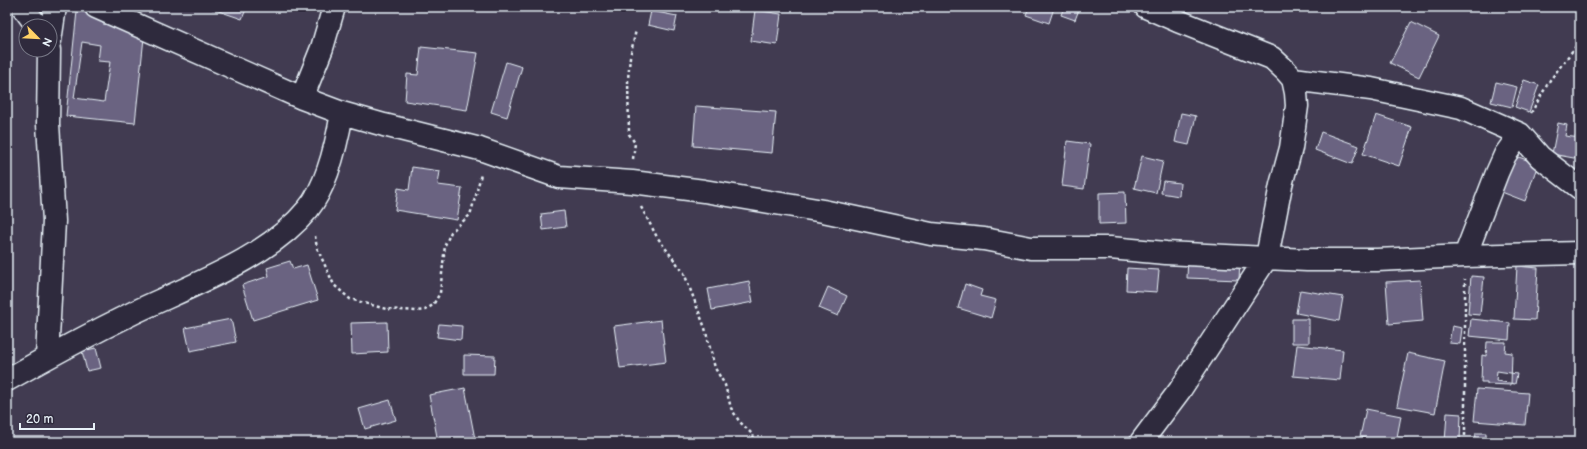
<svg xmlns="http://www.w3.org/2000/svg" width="1587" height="449" viewBox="0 0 1587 449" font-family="'Balsamiq Sans',sans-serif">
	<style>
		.building { fill: #6a6381; stroke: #e8f1f8; fill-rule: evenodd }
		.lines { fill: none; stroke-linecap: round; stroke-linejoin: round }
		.street-casing { stroke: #e8f1f8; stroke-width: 25 }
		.path { stroke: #e8f1f8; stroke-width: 2.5; stroke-dasharray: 3 3; stroke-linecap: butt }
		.street { stroke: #2f2a3d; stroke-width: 22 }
	</style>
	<rect width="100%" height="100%" fill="#413b51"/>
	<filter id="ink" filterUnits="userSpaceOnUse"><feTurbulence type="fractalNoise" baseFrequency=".025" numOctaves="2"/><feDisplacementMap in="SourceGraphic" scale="8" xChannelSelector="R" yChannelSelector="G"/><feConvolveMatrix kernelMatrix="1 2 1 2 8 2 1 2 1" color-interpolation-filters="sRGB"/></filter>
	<g filter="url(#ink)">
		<path class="building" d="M207,7H247L242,19Z
			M1029,7L1054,8L1049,23L1026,15Z
			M1064,7H1080L1075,20L1061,15Z
			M755,10L781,14L777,45L751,41Z
			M77,11L104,14L103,24L145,28L135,123L66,116ZM82,42L100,45L98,61L110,62L104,102L74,98Z
			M651,11L677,16L674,31L648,25Z
			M1411,22L1439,36L1419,77L1390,63Z
			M421,47L478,53L467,110L405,101L407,74L418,75Z
			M506,62L522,67L507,117L491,112Z
			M1524,80L1539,85L1529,112L1515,107Z
			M1496,82L1517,87L1512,107L1491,102Z
			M696,106L776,112L772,153L693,146Z
			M1181,113L1196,116L1189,145L1175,142Z
			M1376,115L1412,127L1399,166L1363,154Z
			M1558,123L1567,125L1565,136L1580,138L1579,159L1552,154Z
			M1321,132L1359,146L1352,164L1315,150Z
			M1067,141L1090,144L1084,189L1062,186Z
			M1513,155L1538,164L1525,201L1499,191Z
			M1142,156L1163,161L1156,193L1134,188Z
			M412,167L440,171L438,185L462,188L457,220L395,210L398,188L409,190Z
			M1163,181L1180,183L1179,196L1161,193Z
			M1125,192L1126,223L1099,224V193Z
			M564,211L566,227L543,230L541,214Z
			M1188,257L1240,260L1239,280L1187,278Z
			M290,261L293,269L307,265L318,300L253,320L242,285L269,276L267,268Z
			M1517,266L1538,268L1535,320L1514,319Z
			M1127,268L1159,270L1157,292L1126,290Z
			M1471,276L1484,277L1480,315L1468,314Z
			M1420,280L1423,321L1389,324L1386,282Z
			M749,281L753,302L712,310L708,289Z
			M965,284L982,290L980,296L996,300L991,318L958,308Z
			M828,287L847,296L838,316L819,308Z
			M1300,290L1343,297L1339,321L1296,313Z
			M231,319L236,342L190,351L185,328Z
			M1292,319H1309V343H1292Z
			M1471,319L1510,323L1509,340L1469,336Z
			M661,320L666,362L620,368L614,326Z
			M387,322L388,352L352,354L351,323Z
			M439,324L462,326L461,340L437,337Z
			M1452,326L1462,328L1460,344L1449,343Z
			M1487,342H1506L1505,352L1512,353L1511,385L1487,384V382H1481L1482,355L1486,356Z
			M1297,345L1343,350L1340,380L1293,376Z
			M96,348L101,368L87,371L82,351Z
			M1408,353L1445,361L1435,413L1397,406Z
			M464,355L495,356L494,374H464Z
			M1497,371L1517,374L1515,384L1496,381Z
			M465,388L475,439L463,442H438L429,395Z
			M1477,389L1528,393L1525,425L1474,421Z
			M390,400L396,420L365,429L359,409Z
			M1366,409L1401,416L1397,437L1423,442H1384L1360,437Z
			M1447,413L1461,414L1460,442H1445Z
			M1476,433H1486V442H1475Z"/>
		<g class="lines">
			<defs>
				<path id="street" d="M23,7L37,26
					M96,7L302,98L342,113L384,125L480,149L559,177L632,182L704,191L823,211L931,234L984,239L1031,248H1110L1166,253L1307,260H1377L1465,256L1580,253
					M50,41L55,7
					M1293,79L1371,89L1461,108L1520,134L1540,157L1580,188
					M302,98L322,48L334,7
					M1465,256L1497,173L1505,155L1520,134
					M47,357L54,221L48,124L49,50
					M7,380C49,356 92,333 135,312C192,285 268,258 308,209C327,186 337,142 342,113
					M1141,442L1180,390L1267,257L1281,185L1291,148L1297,106L1296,93L1293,79L1286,71L1272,58L1178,21L1146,7"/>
			</defs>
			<use href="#street" class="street-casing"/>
			<path class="path" d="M1531,113L1550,80L1580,41
				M633,159L635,143L629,134L628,79L630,57L636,30
				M641,207L657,237L684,273L705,328L715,368L725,385L731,408L739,421L753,435L755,442
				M315,236L317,248L334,285L350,299L386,309L416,311L425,310L433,305L440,293L445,245L451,232L470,215L476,195L481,174
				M1465,442V279"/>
			<use href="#street" class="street"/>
		</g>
	</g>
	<rect width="1587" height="449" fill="none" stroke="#2f2a3d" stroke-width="24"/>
	<rect x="12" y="12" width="1563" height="425" fill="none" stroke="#e8f1f8" stroke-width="1.5" filter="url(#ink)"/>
	<g transform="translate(38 38) rotate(114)"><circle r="19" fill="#2f2a3d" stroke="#797a88"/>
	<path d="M0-3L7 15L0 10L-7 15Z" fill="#ffd166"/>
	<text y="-6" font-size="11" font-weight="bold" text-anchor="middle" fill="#e8f1f8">N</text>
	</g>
	<path d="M20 423v6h74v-6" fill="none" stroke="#e8f1f8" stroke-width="2"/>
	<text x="26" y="423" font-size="12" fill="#e8f1f8" stroke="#2f2a3d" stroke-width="3" paint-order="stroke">20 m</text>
</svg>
